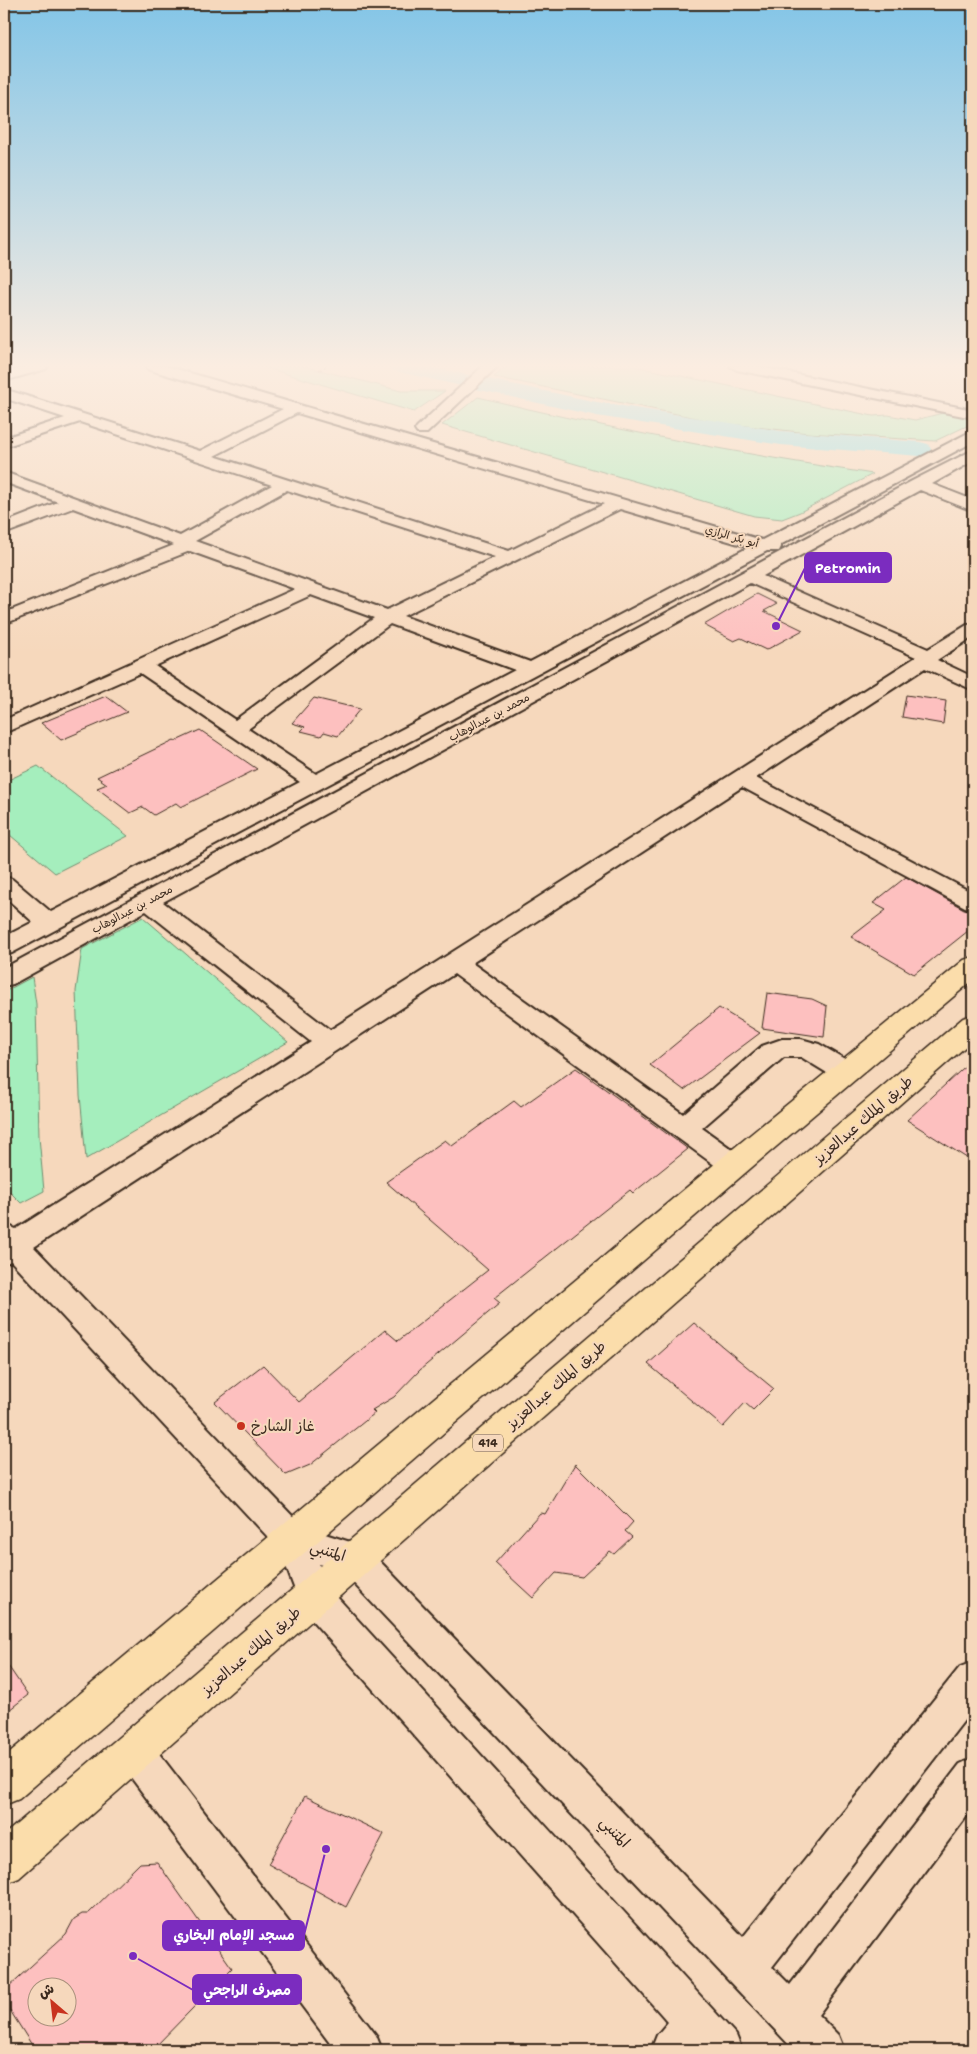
<svg xmlns="http://www.w3.org/2000/svg" width="977" height="2054" viewBox="0 0 977 2054" font-family="'Shantell Sans','Playpen Sans Arabic',sans-serif">
	<style>
		.green { fill: #a5eebd; stroke: #708c6e }
		.lines { fill: none; stroke-linecap: round; stroke-linejoin: round }
		.river { fill: #8ddfe6; fill-rule: evenodd }
		.building { fill: #fdc0bf; stroke: #3b2a1e; fill-rule: evenodd }
		.minor-casing { stroke: #3b2a1e; stroke-width: 4 }
		.highway-casing { stroke: #3b2a1e; stroke-width: 3 }
		.path { stroke: #3b2a1e; stroke-width: 2; stroke-dasharray: 3 2.5; stroke-linecap: butt }
		.minor { fill: #f6d8bc; fill-rule: evenodd }
		.highway { fill: #fbddab; fill-rule: evenodd }
		.poi-dot { fill: #c8321e; stroke: #f6d8bc; stroke-width: 2 }
		.labels { text-anchor: middle; stroke-width: 4; stroke-linejoin: round; paint-order: stroke }
		.far-street-label { font-size: 11px; fill: #3b2a1e; stroke: #f6d8bc }
		.shield { fill: #f6d8bc; stroke: #735e4d; stroke-width: 1 }
		.shield-label { font-size: 11px; font-weight: bold; fill: #3b2a1e }
		.near-street-label { font-size: 15px; fill: #3b2a1e; stroke: #f6d8bc }
		.near-poi-label { font-size: 15px; fill: #3b2a1e; stroke: #f6d8bc; text-anchor: start }
		.leader { fill: none; stroke: #7b2cbf; stroke-width: 2 }
		.callout-dot { fill: #7b2cbf; stroke: #f6d8bc; stroke-width: 2 }
		.callout { fill: #7b2cbf; stroke: #7b2cbf; stroke-width: 2 }
		.callout-label { font-size: 14px; text-anchor: middle; font-weight: bold; fill: #fff }
	</style>
	<rect width="100%" height="100%" fill="#f6d8bc"/>
	<filter id="ink" filterUnits="userSpaceOnUse"><feTurbulence type="fractalNoise" baseFrequency=".02" numOctaves="2"/><feDisplacementMap in="SourceGraphic" scale="10" xChannelSelector="R" yChannelSelector="G"/><feConvolveMatrix kernelMatrix="1 2 1 2 8 2 1 2 1" color-interpolation-filters="sRGB"/></filter>
	<g filter="url(#ink)">
		<path class="green" d="M260,366H304L401,391H445L414,412Z
			M507,366H633L873,416L888,415L915,420L943,413L973,418V423L935,441L808,433L721,423L494,377Z
			M478,397C609,429 740,454 873,474L800,512L782,519L754,516L442,425Z
			M38,766L128,836L55,873L4,830V782Z
			M143,917L288,1042L86,1159L80,1095L76,991L82,949Z
			M32,977L36,1004L39,1137L44,1191L21,1203L4,1186V992Z"/>
		<g class="lines">
			<path class="river" d="M389,366H426L597,402L781,431L920,442L928,444L931,449L928,454L920,456L781,445L597,416L399,372L392,370Z"/>
		</g>
		<path class="building" d="M757,594L777,604L764,611L803,630L766,650L741,638L734,641L704,625Z
			M906,695L946,701L943,724L902,717Z
			M106,696L127,712L61,740L41,723Z
			M314,698L360,709L338,736L324,732L321,736L301,731L305,727L292,723Z
			M200,730L257,769L181,807L176,803L154,815L143,807L130,813L97,788L107,784L97,777L174,740L176,741Z
			M906,877L964,909L973,911V927L914,974L851,937L886,910L873,903Z
			M767,993L812,999L827,1006L824,1037L762,1028Z
			M719,1008L760,1033L684,1090L650,1065Z
			M973,1059V1162L907,1120Z
			M576,1068L688,1149L633,1193L630,1190L494,1298L500,1303L420,1370L394,1397L372,1410L375,1413L310,1465L286,1475L215,1402L263,1365L299,1402L385,1330L398,1341L488,1270L386,1182L445,1140L452,1146L514,1101L521,1107Z
			M694,1323L774,1389L753,1410L745,1403L723,1427L648,1364Z
			M575,1464L633,1522L625,1531L632,1537L614,1554L610,1551L582,1577L556,1573L533,1598L495,1563L540,1513L545,1514Z
			M4,1660L28,1695L4,1714Z
			M305,1796L384,1834L346,1907L268,1864Z
			M157,1862L232,1968L152,2050H35L6,2004L7,1988L66,1934L74,1919L82,1914H88L140,1863ZM38,1986H68V2016H38Z"/>
		<g class="lines">
			<defs>
				<path id="minor" d="M27,366H48L46,369L4,381V373Z
					M145,366H166L762,540L968,433L973,432V442L780,545L781,547L779,551H767L12,953L4,955V937L33,922L4,896V877L12,879L51,912L300,782L140,673L4,733V720L295,589L190,551L4,624V613L174,545L73,508L4,534V523L58,502L4,482V472L180,536L272,485L80,422L4,447V438L65,418L4,398V389L200,451L283,409L147,369ZM297,413L604,504L509,551L214,456ZM287,490L495,557L387,610L195,541ZM620,509L749,547L530,662L403,616ZM311,595L374,618L235,720L155,666ZM390,624L515,670L316,774L248,729Z
					M483,366H498L427,433H417L415,430L417,427Z
					M730,366H756L973,410V418L737,370Z
					M973,450V461L932,484L973,500V511L920,490L763,576L928,649L967,625L973,624V637L937,660L973,677V690L925,668L756,778L973,893V909L965,907L742,787L472,963L683,1114L762,1046L782,1039H801L819,1044L855,1065L859,1072L855,1079L846,1081L837,1079L801,1057H784L702,1128L744,1158L748,1165L744,1172L734,1176L724,1172L454,974L34,1247L303,1527L366,1547L743,1937L960,1667L973,1662V1709L772,1967L790,1985L960,1764L973,1758V1808L818,2015L838,2035L844,2050H794L343,1572L319,1564L327,1586L736,2035L742,2050H651L657,2035L668,2022L302,1609L280,1550L11,1261L4,1264V1224L16,1229L311,1042L146,911L13,984L4,986V968L912,481ZM750,583L916,657L330,1030L163,902Z
					M134,1732L147,1738L376,2035L382,2050H335L121,1764L115,1751L121,1738Z"/>
				<path id="highway" d="M973,957V980L745,1173L19,1799L4,1805V1757L723,1157L964,960Z
					M973,1015V1040L19,1878L4,1884V1835L963,1018Z"/>
			</defs>
			<use href="#minor" class="minor-casing"/>
			<use href="#highway" class="highway-casing"/>
			<path class="path" d="M319,370L326,366"/>
			<use href="#minor" class="minor"/>
			<use href="#highway" class="highway"/>
		</g>
	</g>
	<linearGradient id="sky" x2="0" y2="1"><stop stop-color="#83c5e7"/><stop offset="0.56" stop-color="#fbede1"/><stop offset="1" stop-color="#fbede1" stop-opacity="0"/></linearGradient>
	<rect width="977" height="653" fill="url(#sky)"/>
	<circle class="poi-dot" cx="241" cy="1426" r="5"/>
	<g class="labels">
		<g class="far-street-label">
			<text transform="translate(732 536) rotate(16)" y="4">أبو بكر الرازي</text>
			<text transform="translate(489 717) rotate(-28)" y="4">محمد بن عبدالوهاب</text>
			<text transform="translate(132 909) rotate(-28)" y="4">محمد بن عبدالوهاب</text>
		</g>
		<rect class="shield" x="473" y="1434.5" width="30" height="17" rx="4"/>
		<g class="shield-label">
			<text x="488" y="1447">414</text>
		</g>
		<g class="near-street-label">
			<text transform="translate(863 1120) rotate(-41)" y="5">طريق الملك عبدالعزيز</text>
			<text transform="translate(556 1385) rotate(-41)" y="5">طريق الملك عبدالعزيز</text>
			<text transform="translate(328 1551) rotate(17)" y="5">المتنبي</text>
			<text transform="translate(251 1651) rotate(-41)" y="5">طريق الملك عبدالعزيز</text>
			<text transform="translate(615 1832) rotate(46)" y="5">المتنبي</text>
		</g>
		<g class="near-poi-label">
			<text x="251" y="1431">غاز الشارخ</text>
		</g>
	</g>
	<path class="leader" d="M776 626L805 568M326 1849L304 1935M133 1956L193 1990"/>
	<g class="callout-dot">
		<circle cx="776" cy="626" r="5"/>
		<circle cx="326" cy="1849" r="5"/>
		<circle cx="133" cy="1956" r="5"/>
	</g>
	<g class="callout">
		<rect x="805" y="553" width="86" height="29" rx="5"/>
		<rect x="163" y="1921" width="141" height="29" rx="5"/>
		<rect x="193" y="1975" width="108" height="29" rx="5"/>
	</g>
	<g class="callout-label">
		<text x="848" y="573">Petromin</text>
		<text x="234" y="1940">مسجد الإمام البخاري</text>
		<text x="247" y="1995">مصرف الراجحي</text>
	</g>
	<rect width="977" height="2054" fill="none" stroke="#f6d8bc" stroke-width="20"/>
	<rect x="10" y="10" width="957" height="2034" fill="none" stroke="#3b2a1e" stroke-width="2" filter="url(#ink)"/>
	<g transform="translate(52 2002) rotate(332)"><circle r="24" fill="#f6d8bc" stroke="#ab927d"/>
	<path d="M0-4L9 19L0 12L-9 19Z" fill="#c8321e"/>
	<text y="-8" font-size="14" font-weight="bold" text-anchor="middle" fill="#3b2a1e">ش</text>
	</g>
</svg>
